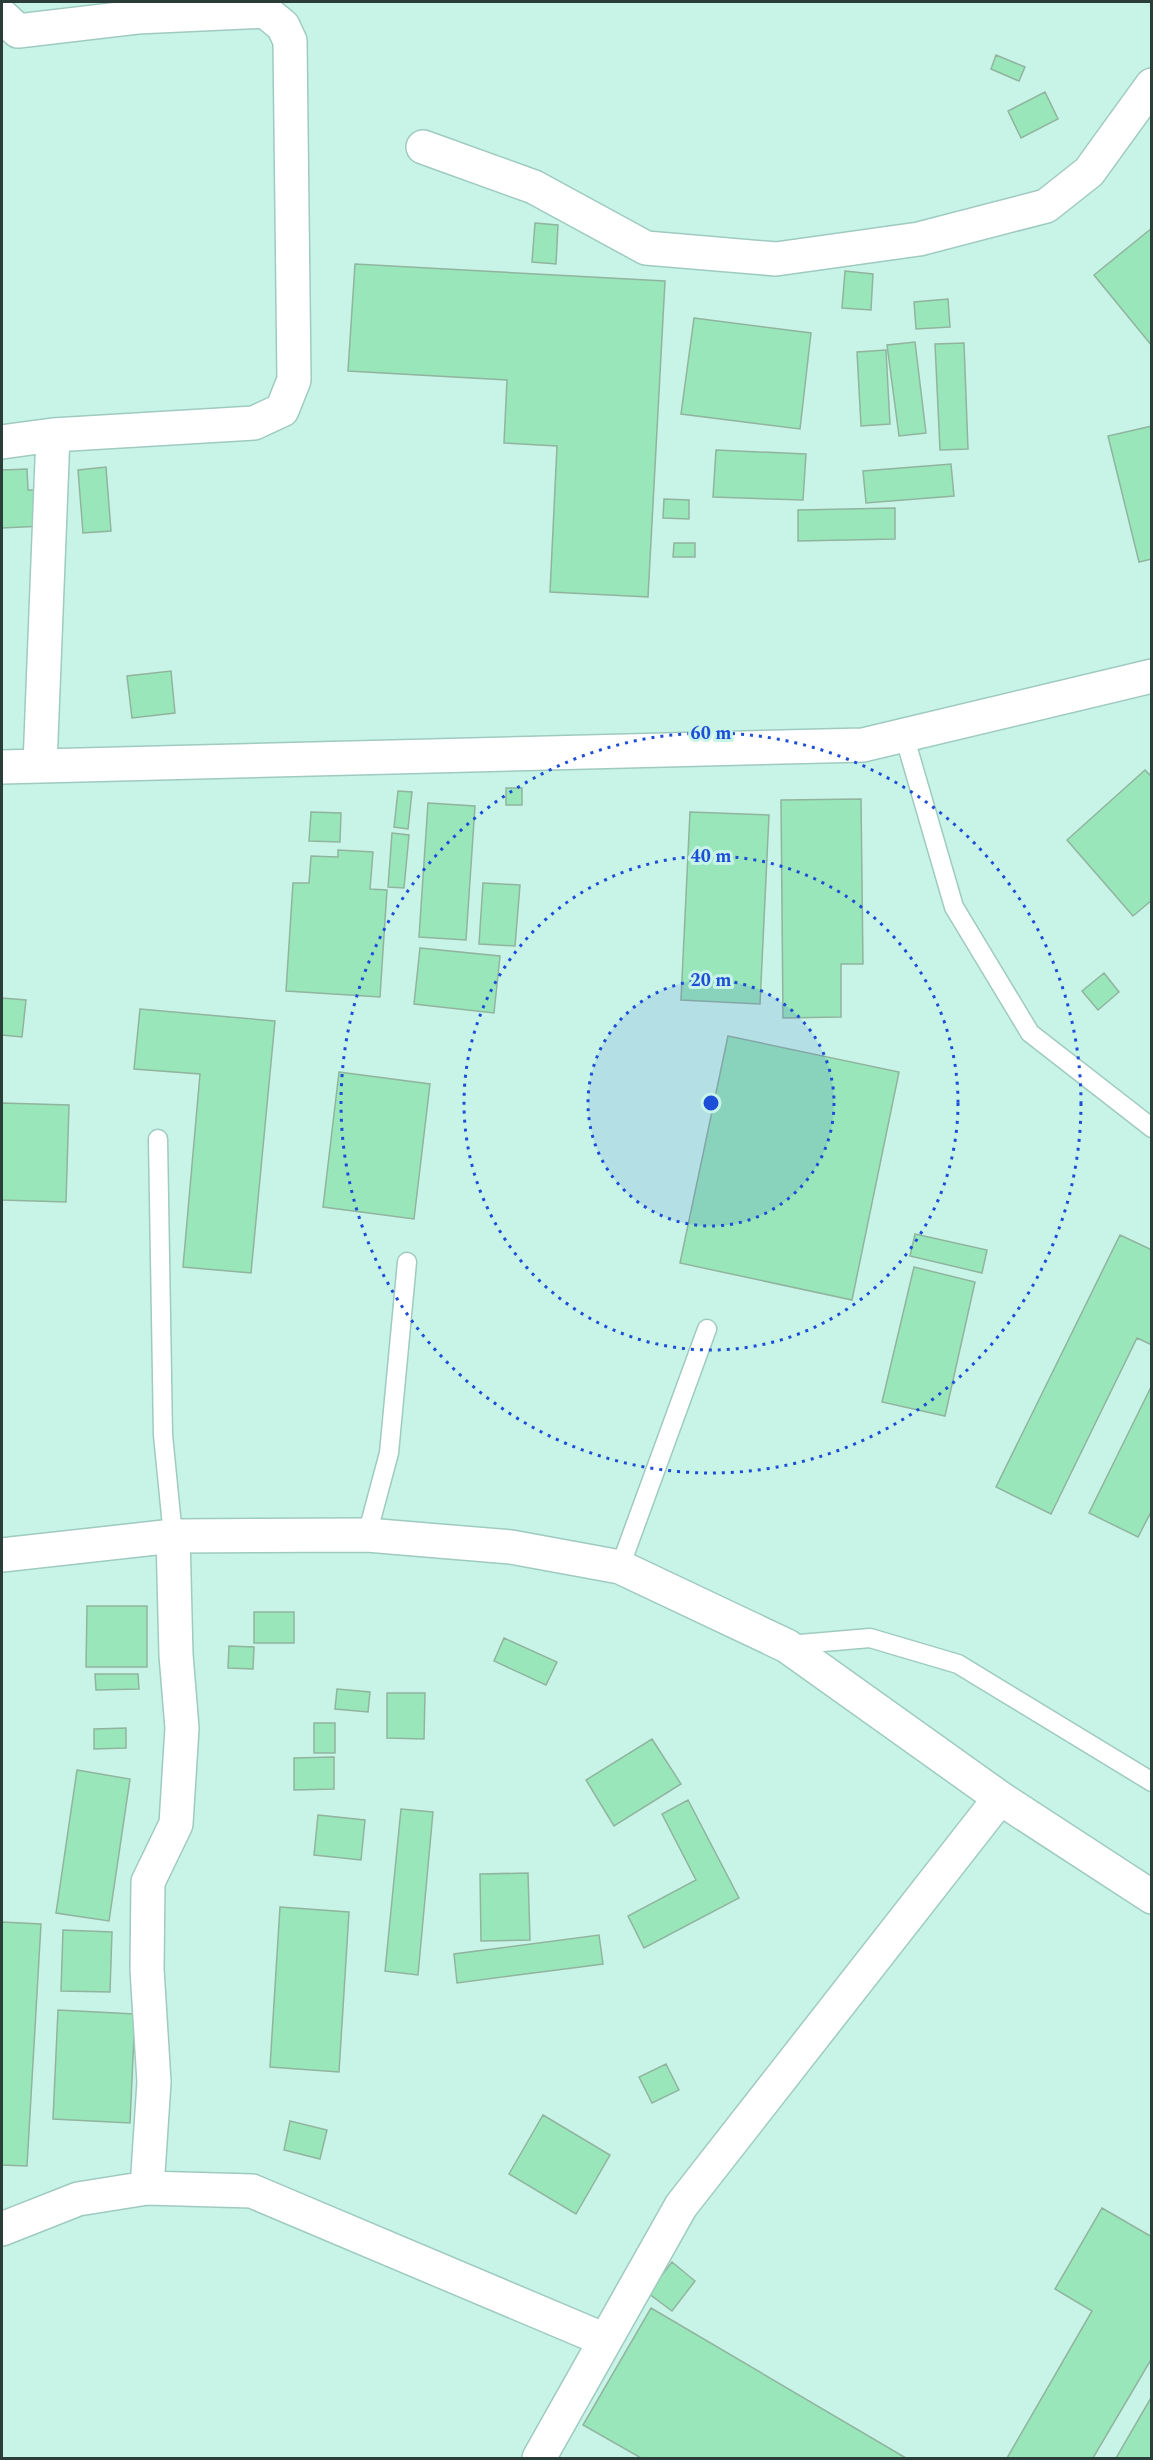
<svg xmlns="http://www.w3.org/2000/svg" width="1153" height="2460" viewBox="0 0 1153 2460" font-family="Spectral,serif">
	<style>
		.building { fill: #98e6ba; stroke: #91b49f; stroke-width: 1.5 }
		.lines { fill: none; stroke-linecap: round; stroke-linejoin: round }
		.lane-casing { stroke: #9fcabf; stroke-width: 21 }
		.street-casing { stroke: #9fcabf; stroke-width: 36 }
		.secondary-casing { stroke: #9fcabf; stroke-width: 36 }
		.lane { stroke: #fff; stroke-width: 18 }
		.street { stroke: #fff; stroke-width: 33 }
		.secondary { stroke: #fff; stroke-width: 33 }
		.ring { fill: none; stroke: #1d4ed8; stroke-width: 3; stroke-dasharray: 3 6 }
		.centre { fill: #1d4ed8; stroke: #c8f4e8; stroke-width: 3 }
		.ring-label { font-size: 18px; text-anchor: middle; font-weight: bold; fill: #1d4ed8; stroke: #c8f4e8; stroke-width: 6; stroke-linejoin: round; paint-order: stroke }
	</style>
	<rect width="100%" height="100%" fill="#c8f4e8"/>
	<path class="building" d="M996,55L1025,67L1019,81L991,69Z
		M1045,92L1058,119L1021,138L1008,111Z
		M535,223L558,225L556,264L532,262Z
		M1152,228V346L1094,275Z
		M355,264L665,281L648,597L550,592L557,446L504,443L507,380L348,371Z
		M845,271L873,274L871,310L842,308Z
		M948,299L950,327L916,329L914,302Z
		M694,318L811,333L800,429L681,414Z
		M915,342L926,433L899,436L887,345Z
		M964,343L968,449L940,450L935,344Z
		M886,350L890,424L861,426L857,352Z
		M1152,426V559L1139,562L1108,436Z
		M716,450L806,454L803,500L713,497Z
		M951,464L954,496L866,503L863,471Z
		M106,467L111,531L83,533L78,470Z
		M27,469L28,490H43L44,526L2,528V470Z
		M664,499L689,500V519L663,518Z
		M895,508V539L798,541V510Z
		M674,543H695V557H673Z
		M171,671L175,713L132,718L127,676Z
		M1145,770L1152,777V900L1133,916L1067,840Z
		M506,788H522V805H506Z
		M398,791L412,792L408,829L394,827Z
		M861,799L863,964H841V1017L783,1018L781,800Z
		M428,803L475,806L466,940L419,937Z
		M311,812L341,813L340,842L309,841Z
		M690,812L769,815L760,1004L681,1000Z
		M392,833L409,835L404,888L388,887Z
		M338,850L373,852L370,889L387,890L380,997L286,991L293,883H309L311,856L338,857Z
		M483,883L520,885L515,946L479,944Z
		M420,948L500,956L494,1013L414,1004Z
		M1104,973L1119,992L1098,1010L1082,991Z
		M2,998L26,1000L22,1037L2,1035Z
		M140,1009L275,1021L251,1273L183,1267L200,1074L134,1069Z
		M728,1036L899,1072L852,1300L680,1263Z
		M339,1072L430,1084L414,1219L323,1207Z
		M2,1103L69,1105L66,1202L2,1200Z
		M915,1234L987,1250L982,1273L910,1256Z
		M1120,1235L1152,1250V1345L1137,1338L1051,1514L996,1487Z
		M914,1267L975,1282L945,1416L882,1402Z
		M1152,1385V1510L1138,1537L1089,1513Z
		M87,1606H147V1667H86Z
		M254,1612H294V1643H254Z
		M504,1638L557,1662L546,1685L494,1661Z
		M229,1646L254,1647L253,1669L228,1668Z
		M95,1674H138L139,1689L96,1690Z
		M337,1689L370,1692L368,1712L335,1709Z
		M387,1693H425L424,1739L387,1738Z
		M314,1723H335V1753H314Z
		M126,1728V1748L94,1749V1729Z
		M652,1739L681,1784L614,1826L586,1780Z
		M334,1757V1789L294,1790V1758Z
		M77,1770L130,1779L109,1921L56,1913Z
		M688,1800L739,1898L644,1948L628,1916L696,1880L662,1814Z
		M401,1809L433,1812L418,1975L385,1971Z
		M318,1815L365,1820L361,1860L314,1855Z
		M528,1873L530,1940L481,1941L480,1874Z
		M280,1907L349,1912L339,2072L270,2067Z
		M2,1922L41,1924L27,2166L2,2165Z
		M63,1930L112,1932L110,1992L61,1991Z
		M599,1935L603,1964L457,1983L454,1954Z
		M58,2010L135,2014L130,2123L53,2119Z
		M666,2064L679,2090L652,2103L639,2077Z
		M543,2115L610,2155L576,2214L509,2174Z
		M290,2121L327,2130L320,2159L284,2150Z
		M1102,2208L1152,2237V2358L1093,2458H1007L1092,2311L1055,2289Z
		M672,2262L695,2281L672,2311L648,2293Z
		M651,2308L906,2458H641L583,2425Z
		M1152,2396V2458H1116Z"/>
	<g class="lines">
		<defs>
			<path id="lane" d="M904,735L954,907L1030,1033L1152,1128
				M158,1139L163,1435L173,1536
				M367,1535L389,1453L407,1262
				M620,1567L707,1329
				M788,1645L870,1638L958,1664L1152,1782"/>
			<path id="street" d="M2,16L18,31L137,17L265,11L283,26L290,41L294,380L282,410L254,423L53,435L2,442
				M423,147L534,187L646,248L776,259L919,239L1046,206L1089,172L1152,85
				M40,765L53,435
				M2,767L863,745L1152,676
				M147,2188L154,2082L147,1969L148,1882L176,1824L182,1728L176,1655L173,1536
				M2,2229L78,2199L147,2188L252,2191L605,2340
				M539,2458L681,2206L1000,1798"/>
			<path id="secondary" d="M2,1555L173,1536L367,1535L511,1547L620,1567L787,1646L1000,1798L1152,1897"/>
		</defs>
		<use href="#lane" class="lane-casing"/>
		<use href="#street" class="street-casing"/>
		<use href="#secondary" class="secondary-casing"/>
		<use href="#lane" class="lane"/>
		<use href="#street" class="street"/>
		<use href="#secondary" class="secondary"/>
	</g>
	<circle cx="711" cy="1103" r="123" fill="#1d4ed8" fill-opacity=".12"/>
	<g class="ring">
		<circle cx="711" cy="1103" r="123"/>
		<circle cx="711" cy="1103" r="247"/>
		<circle cx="711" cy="1103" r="370"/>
	</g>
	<circle cx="711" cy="1103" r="9" class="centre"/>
	<g class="ring-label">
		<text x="711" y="739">60 m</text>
		<text x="711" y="862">40 m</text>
		<text x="711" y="986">20 m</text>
	</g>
	<rect width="1153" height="2460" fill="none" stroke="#2b3d38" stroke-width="6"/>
</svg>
